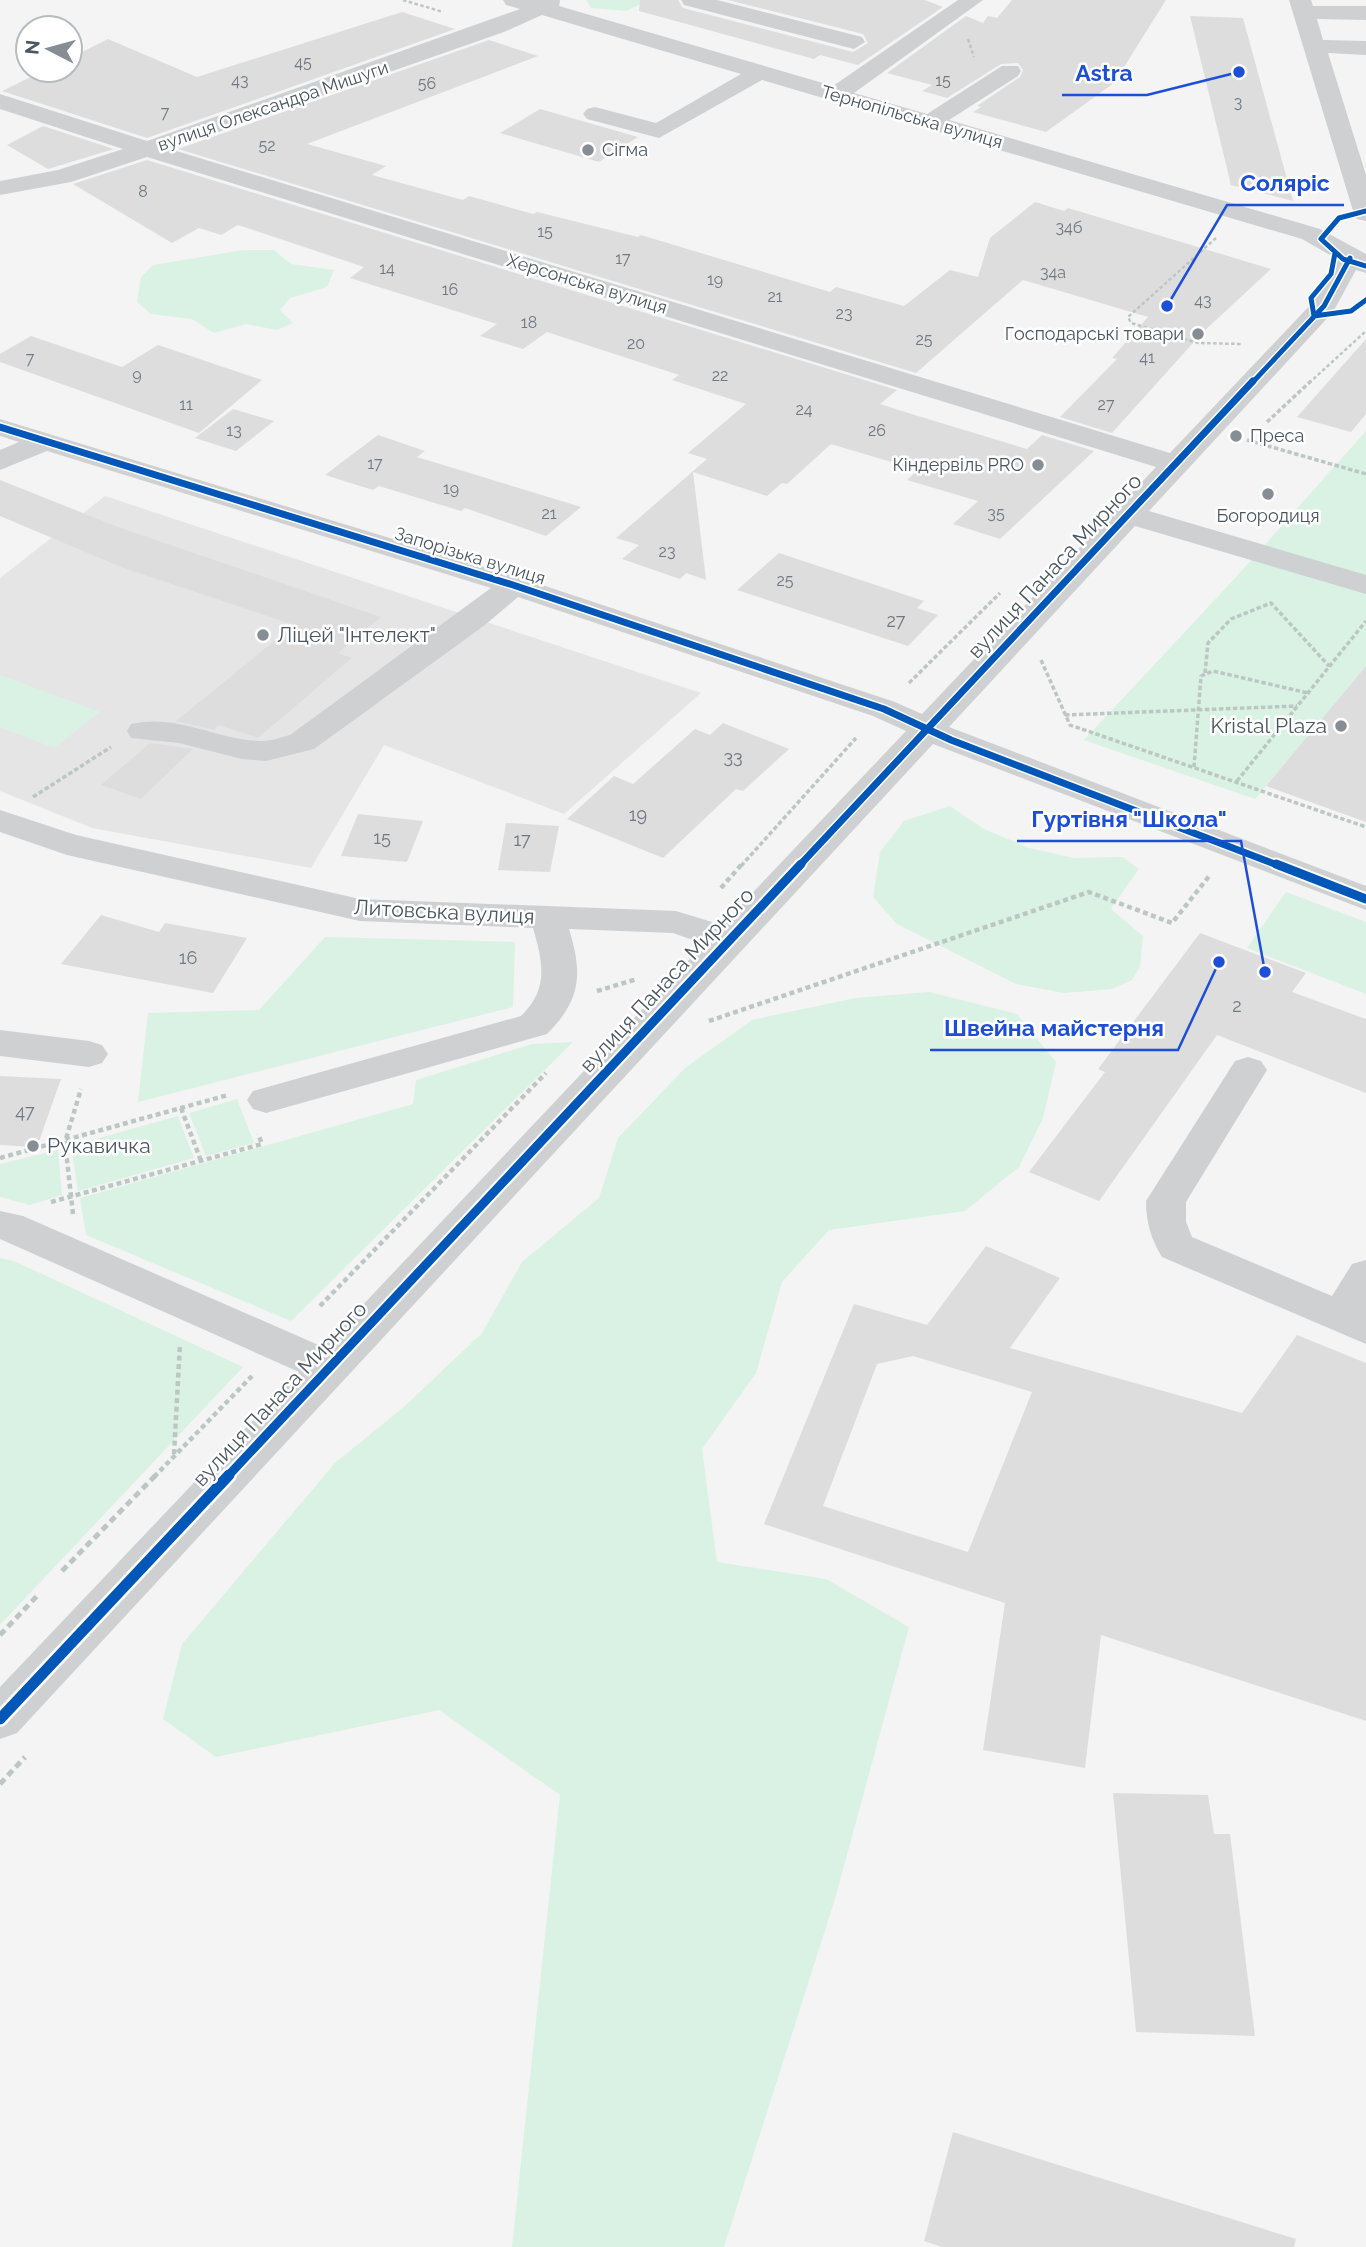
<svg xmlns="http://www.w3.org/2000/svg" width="1366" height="2247" viewBox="0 0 1366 2247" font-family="Raleway,sans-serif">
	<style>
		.education { fill: #e6e5e6 }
		.green { fill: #d9f2e3 }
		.building { fill: #ddddde; fill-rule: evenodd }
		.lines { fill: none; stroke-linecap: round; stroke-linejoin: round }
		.path-far3 { stroke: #bcc7c4; stroke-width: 2.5; stroke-dasharray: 3.5 2.5; stroke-linecap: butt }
		.path-far2 { stroke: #bcc7c4; stroke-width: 3.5; stroke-dasharray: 4.5 2.5; stroke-linecap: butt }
		.path-far1 { stroke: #bcc7c4; stroke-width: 4.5; stroke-dasharray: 5 3.5; stroke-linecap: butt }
		.path { stroke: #bcc7c4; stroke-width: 5; stroke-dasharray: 7 4.5; stroke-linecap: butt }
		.minor { fill: #ced0d2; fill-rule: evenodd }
		.cycleway-far3-casing { stroke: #fff; stroke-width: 8 }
		.cycleway-far2-casing { stroke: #fff; stroke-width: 10 }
		.cycleway-far1-casing { stroke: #fff; stroke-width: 13 }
		.cycleway-casing { stroke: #fff; stroke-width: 16 }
		.cycleway-far3 { stroke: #0057b8; stroke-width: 5 }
		.cycleway-far2 { stroke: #0057b8; stroke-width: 7 }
		.cycleway-far1 { stroke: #0057b8; stroke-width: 9 }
		.cycleway { stroke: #0057b8; stroke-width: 11 }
		.poi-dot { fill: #868d94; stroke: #fff; stroke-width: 2.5 }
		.labels { text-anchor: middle; stroke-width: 5; stroke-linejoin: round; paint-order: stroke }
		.far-number-label { font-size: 16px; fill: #707881 }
		.far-street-label { font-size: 18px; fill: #4a5661; stroke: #fff }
		.far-poi-label { font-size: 18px; fill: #4a5661; stroke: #fff; text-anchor: start }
		.number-label { font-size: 18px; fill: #707881 }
		.street-label { font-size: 21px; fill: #4a5661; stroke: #fff }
		.poi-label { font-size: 21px; fill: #4a5661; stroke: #fff; text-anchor: start }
		.leader { fill: none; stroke: #1d4ed8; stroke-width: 2.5 }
		.callout-dot { fill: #1d4ed8; stroke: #fff; stroke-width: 2.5 }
		.callout-label { font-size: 23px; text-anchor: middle; font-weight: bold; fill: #1d4ed8; stroke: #fff; stroke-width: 5; stroke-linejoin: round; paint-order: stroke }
	</style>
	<rect width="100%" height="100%" fill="#f4f4f4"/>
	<path class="education" d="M105,496L701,693L564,814L384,745L311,868L92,828L0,791V578Z"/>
	<path class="green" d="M586,0H649L626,11L591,8Z
		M243,250H274L291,264L334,270L327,287L290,298L280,310L293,323L277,330L246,324L214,333L192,319L151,314L137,302L141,277L153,265Z
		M1366,431V666L1255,799L1084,740L1237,576Z
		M0,675L100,712L54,748L0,727Z
		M950,806L984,829L1029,848L1074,858L1123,857L1139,869L1111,909L1143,936L1140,967L1132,980L1112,989L1064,993L1016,984L897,924L873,897L880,852L904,821Z
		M1286,892L1366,922V994L1247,948Z
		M325,937L515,942L513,1007L138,1102L148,1013L259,1010Z
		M929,992L1017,1014L1056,1062L1043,1118L1019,1167L965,1211L829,1230L782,1282L756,1373L702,1449L717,1562L826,1579L909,1627L835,1899L724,2247H512L560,1795L439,1710L216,1757L163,1719L182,1644L335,1463L406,1405L482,1333L522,1262L599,1198L618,1138L685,1068L752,1020L855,998Z
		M573,1042L291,1321L86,1235L80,1198L413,1104L416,1080L532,1044Z
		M237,1099L254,1143L206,1156L189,1113Z
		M178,1116L194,1158L78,1191L71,1146Z
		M58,1150L62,1195L30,1205L0,1197V1164Z
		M0,1258L14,1261L243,1367L0,1625Z"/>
	<path class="building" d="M640,0H678L683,8L853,52L868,43L863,34L728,0H925L943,7L858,65L820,55L814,59L639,11Z
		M1012,0H1166L1114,83L1046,132L973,112L981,107L977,106L1020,77L1023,70L1018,63L1001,64L947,98L922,91L932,85L887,73L966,16L983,23L988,16L997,18Z
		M402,12L455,29L147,138L2,91L45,70H70V58L108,39L197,77Z
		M1190,16L1243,18L1293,201L1231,185Z
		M489,40L538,56L307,144L386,166L372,175L463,200L469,196L533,214L537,212L638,237L641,235L830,292L836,287L904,306L950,270L978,277L990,238L1035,202L1064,211L1068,208L1271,269L1202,333L1112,433L1060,417L1117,359L1112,358L1148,317L1023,280L916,373L178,149Z
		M540,109L638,137L599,162L500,133Z
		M43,126L114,149L48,169L7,145Z
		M147,160L897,390L880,404L918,416L1027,449L1042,435L1094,451L1000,539L953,524L978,501L907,480L918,470L831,444L787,484L782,483L767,496L693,472L706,580L686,573L680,579L622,559L639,545L616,538L707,459L688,453L746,404L672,380L679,375L547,332L523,349L480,336L497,324L350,278L364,267L238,225L221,235L199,228L172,243L73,184Z
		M31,336L122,367L158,345L262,380L199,433L0,362V354Z
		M1366,339V414L1351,432L1297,417Z
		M233,409L274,421L236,451L195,438Z
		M378,435L425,451L417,457L581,507L546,536L465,508L461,511L379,486L373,490L325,475Z
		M0,480L118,527L381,617L338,653L352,658L258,738L219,725L214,730L176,721L294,625L121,567L0,516Z
		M779,553L924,601L917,608L938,615L908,646L737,590Z
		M1366,666V822L1266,786Z
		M723,723L789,749L743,791L736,789L663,858L567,819L614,776L633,784L695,729L710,735Z
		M150,743L193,749L141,799L101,785Z
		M358,814L423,821L407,862L341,856Z
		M506,823L559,826L550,872L498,870Z
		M101,915L159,932L165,923L247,938L213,993L61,964Z
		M1200,933L1306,973L1292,992L1366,1019V1093L1217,1035L1099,1201L1029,1172L1105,1072L1098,1069Z
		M0,1076L61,1079L37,1147L0,1145Z
		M986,1246L1060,1278L1010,1348L1242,1413L1297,1335L1366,1363V1721L1101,1635L1085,1768L983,1750L1005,1603L764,1524L854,1304L927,1325ZM913,1356L1032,1392L968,1552L823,1506L877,1364Z
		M1113,1793L1208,1795L1214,1834H1230L1255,2036L1136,2032Z
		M953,2132L1296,2239L1294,2247H942L924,2241Z"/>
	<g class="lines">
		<path class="path-far3" d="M403,0L443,12
			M968,39L974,57
			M1216,238L1128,317L1131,323L1198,343L1241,344
			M1309,383L1366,331"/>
		<path class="path-far2" d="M1267,422L1311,381
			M1247,440L1366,474
			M1041,660L1070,725L1366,827
			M1205,673L1208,643L1231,619L1271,603L1329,666
			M909,683L1000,593
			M1065,715L1297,706
			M1194,767L1201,676L1213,671L1308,693
			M1237,781L1366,621
			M33,797L111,747
			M741,866L856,738"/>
		<path class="path-far1" d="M721,888L742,864
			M597,991L637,979
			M709,1021L1089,892L1172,923L1210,875
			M181,1108L201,1161
			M0,1158L228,1095
			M51,1202L262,1144L258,1134
			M73,1214L65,1142L81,1089
			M320,1306L546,1073
			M174,1454L180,1344
			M154,1477L252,1376"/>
		<path class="path" d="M62,1571L156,1475
			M0,1635L38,1595
			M0,1784L25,1757"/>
		<path class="minor" d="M503,0H560L559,6L833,86L958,0H983L854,93L927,114L1002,66H1018L1021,71L1018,76L949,120L1320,229L1366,254V273L1356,270L1333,312L1149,511L1366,575V594L1135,526L949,727L1366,886V910L933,744L17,1733L0,1739V1687L299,1372L0,1239V1211L23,1216L323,1347L704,944L673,933L569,929C583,974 581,1000 547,1034L266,1113L253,1109L247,1100L253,1091L521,1016C549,989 543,963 533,928L360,921L67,855L0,832V810L76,835L360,899L676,911L722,925L906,731L873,716L518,597L485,625L314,749L266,761L242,759L179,743L131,738L127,731L131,724C177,713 219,741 263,741C272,741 282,737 290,735L491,588L47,451L0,470V450L19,442L0,436V419L524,579L895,702L922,714L1156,467L147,157L71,182L0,195V181L58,170L123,149L0,109V94L147,141L520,9L506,5ZM542,15L741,74L656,123L595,107L587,109L583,114L587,119L659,138L762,80L1302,239L1337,259L1313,302L1170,453L170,149L504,32Z
			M681,0H717L862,37L865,42L854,49L684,5Z
			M1289,0H1311L1313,6H1366V20L1317,19L1323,40L1366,41V55L1328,53L1366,175V221L1357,219L1354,214Z
			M0,1030L89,1041L102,1045L108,1054L102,1063L89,1067L0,1056Z
			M1248,1057L1261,1061L1267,1070L1186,1202V1222L1192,1237L1332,1296L1352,1264L1366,1260V1344L1162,1257C1151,1239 1146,1222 1146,1201L1235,1061Z"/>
		<defs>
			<path id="cycleway-far3" d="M1366,211L1339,218L1321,239L1343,259L1366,266
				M1335,253L1331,274L1311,298L1314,316L1351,311L1366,300
				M1252,383L1324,306L1350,258"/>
			<path id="cycleway-far2" d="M0,427L513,585L884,709L951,740L1280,866
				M799,866L1253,381"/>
			<path id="cycleway-far1" d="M1276,864L1366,899
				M227,1477L801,864"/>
			<path id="cycleway" d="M0,1719L229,1475"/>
		</defs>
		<use href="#cycleway-far3" class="cycleway-far3-casing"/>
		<use href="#cycleway-far2" class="cycleway-far2-casing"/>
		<use href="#cycleway-far1" class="cycleway-far1-casing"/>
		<use href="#cycleway" class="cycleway-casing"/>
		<use href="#cycleway-far3" class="cycleway-far3"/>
		<use href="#cycleway-far2" class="cycleway-far2"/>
		<use href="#cycleway-far1" class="cycleway-far1"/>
		<use href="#cycleway" class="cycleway"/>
	</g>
	<g class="poi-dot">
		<circle cx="588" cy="150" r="7"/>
		<circle cx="1198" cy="334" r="7"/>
		<circle cx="1236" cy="436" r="7"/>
		<circle cx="1038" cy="465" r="7"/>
		<circle cx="1268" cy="494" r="7"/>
		<circle cx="263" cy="635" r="7"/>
		<circle cx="1341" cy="726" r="7"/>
		<circle cx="33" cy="1146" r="7"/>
	</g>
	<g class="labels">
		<g class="far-number-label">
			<text x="303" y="68">45</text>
			<text x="240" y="86">43</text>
			<text x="943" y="86">15</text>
			<text x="427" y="89">56</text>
			<text x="1238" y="108">3</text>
			<text x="165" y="118">7</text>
			<text x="267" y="151">52</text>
			<text x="143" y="197">8</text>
			<text x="1069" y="233">34б</text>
			<text x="545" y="237">15</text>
			<text x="623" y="264">17</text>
			<text x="387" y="274">14</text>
			<text x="1053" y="278">34а</text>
			<text x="715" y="285">19</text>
			<text x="450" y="295">16</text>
			<text x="775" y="302">21</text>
			<text x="1203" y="306">43</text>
			<text x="844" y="319">23</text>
			<text x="529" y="328">18</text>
			<text x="924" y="345">25</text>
			<text x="636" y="349">20</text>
			<text x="1147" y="363">41</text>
			<text x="30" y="364">7</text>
			<text x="137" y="380">9</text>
			<text x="720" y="381">22</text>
			<text x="186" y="410">11</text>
			<text x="1106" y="410">27</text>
			<text x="804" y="415">24</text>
			<text x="234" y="436">13</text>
			<text x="877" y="436">26</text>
			<text x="375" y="469">17</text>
			<text x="451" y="494">19</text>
			<text x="549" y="519">21</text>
			<text x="996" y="519">35</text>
			<text x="667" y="557">23</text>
			<text x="785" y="586">25</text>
		</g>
		<g class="far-street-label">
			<text transform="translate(273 106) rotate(-19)" y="6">вулиця Олександра Мишуги</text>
			<text transform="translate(912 117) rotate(16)" y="6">Тернопільська вулиця</text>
			<text transform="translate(587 284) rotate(17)" y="6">Херсонська вулиця</text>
			<text transform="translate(470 556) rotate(17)" y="6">Запорізька вулиця</text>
		</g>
		<g class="far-poi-label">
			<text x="602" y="156">Сігма</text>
			<text x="1184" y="340" text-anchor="end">Господарські товари</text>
			<text x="1250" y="442">Преса</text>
			<text x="1024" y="471" text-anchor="end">Кіндервіль PRO</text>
			<text x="1268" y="522" text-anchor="middle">Богородиця</text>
		</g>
		<g class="number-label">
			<text x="896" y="627">27</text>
			<text x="733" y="763">33</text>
			<text x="638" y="821">19</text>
			<text x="382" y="844">15</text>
			<text x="522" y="846">17</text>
			<text x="188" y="964">16</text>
			<text x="1237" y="1012">2</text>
			<text x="25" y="1118">47</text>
		</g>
		<g class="street-label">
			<text transform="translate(1055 566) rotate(-47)" y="7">вулиця Панаса Мирного</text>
			<text transform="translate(444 912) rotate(3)" y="7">Литовська вулиця</text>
			<text transform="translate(667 980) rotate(-47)" y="7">вулиця Панаса Мирного</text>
			<text transform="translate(280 1394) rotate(-47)" y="7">вулиця Панаса Мирного</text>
		</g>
		<g class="poi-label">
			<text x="277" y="642">Ліцей "Інтелект"</text>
			<text x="1327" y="733" text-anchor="end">Kristal Plaza</text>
			<text x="47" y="1153">Рукавичка</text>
		</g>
	</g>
	<path class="leader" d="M1239 72L1147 95H1062M1167 306L1227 205H1344M1265 972L1241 841H1017M1219 962L1178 1050H930"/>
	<g class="callout-dot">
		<circle cx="1239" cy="72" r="7"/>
		<circle cx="1167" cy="306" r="7"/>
		<circle cx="1265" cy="972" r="7"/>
		<circle cx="1219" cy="962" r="7"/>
	</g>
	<g class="callout-label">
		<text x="1104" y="81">Astra</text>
		<text x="1285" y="191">Соляріс</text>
		<text x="1129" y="827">Гуртівня "Школа"</text>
		<text x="1054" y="1036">Швейна майстерня</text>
	</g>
	<g transform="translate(49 49) rotate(276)"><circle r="33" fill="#ffffff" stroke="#b7bbc0" stroke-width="2"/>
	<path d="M0-5L12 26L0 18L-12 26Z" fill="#868d94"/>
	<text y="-10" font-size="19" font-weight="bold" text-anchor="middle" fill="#4a5661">N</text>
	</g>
</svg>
